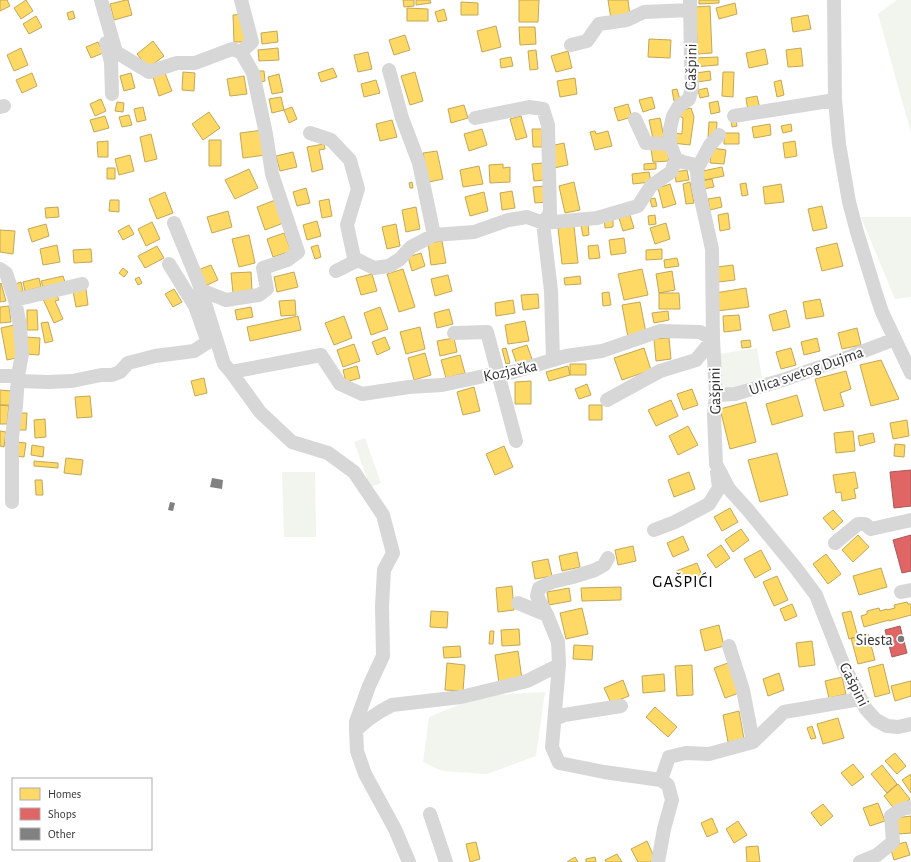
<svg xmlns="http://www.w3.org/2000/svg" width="911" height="862" viewBox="0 0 911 862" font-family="'Alegreya Sans',sans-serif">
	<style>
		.green { fill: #f1f5ed }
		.homes { fill: #ffd966; stroke: #c2a757 }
		.shops { fill: #e06666; stroke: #ac5757 }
		.building { fill: #818181 }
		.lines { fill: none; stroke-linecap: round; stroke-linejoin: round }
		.minor { stroke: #d7d7d7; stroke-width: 14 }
		.poi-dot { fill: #7a7a7a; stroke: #fff; stroke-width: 1.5 }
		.labels { text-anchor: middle; stroke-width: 4; stroke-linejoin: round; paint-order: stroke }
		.street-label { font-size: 16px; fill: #333; stroke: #fff }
		.poi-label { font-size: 16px; fill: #333; stroke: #fff; text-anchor: end }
		.neighbourhood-label { font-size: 17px; letter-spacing: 1px; fill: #000; stroke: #fff }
	</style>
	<rect width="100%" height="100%" fill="#fff"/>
	<path class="green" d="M897,0H911V133L878,14Z
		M861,217H911V297L895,299Z
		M757,348L762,378L724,390L719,354Z
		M365,438L381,483L370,487L354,442Z
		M282,472H315L316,537H284Z
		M545,692L536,756L487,774L442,771L423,762L429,717L481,696Z"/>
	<path class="homes" d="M0,0H7L10,6L0,11Z
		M26,0L33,11L21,19L14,8Z
		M126,0H128L132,15L114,20L110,4Z
		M403,0H414V6L404,7Z
		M416,0H430L431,3L416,5Z
		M519,0H539L538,22H519Z
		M608,0H628L630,16L611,19Z
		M699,0H719V3L699,4Z
		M461,2L478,3V15H461Z
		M735,3L737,14L719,19L716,8Z
		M710,6L712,53L698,54L695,7Z
		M407,8L428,9V21H407Z
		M444,9L447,20L438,22L435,12Z
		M73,11L75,18L69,20L67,13Z
		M243,14L245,42H234L233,15Z
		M808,15L811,29L793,32L791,18Z
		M36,16L42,27L29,34L23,24Z
		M496,26L501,47L482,52L477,31Z
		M519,27H535L536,44L520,45Z
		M277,31L278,42L262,44L261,33Z
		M405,35L410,50L394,55L389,40Z
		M649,39L671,40L670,58L648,57Z
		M153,41L164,56L148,68L137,54Z
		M98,42L103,53L91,58L86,47Z
		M21,48L28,65L14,71L7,55Z
		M278,48L279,60L259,61L258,50Z
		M801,48L803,66L788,67L786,50Z
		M765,49L768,64L749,68L746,53Z
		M536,50L538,69L530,70L528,51Z
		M568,51L572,68L556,72L551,56Z
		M368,52L372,69L358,72L354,55Z
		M511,57L513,66L501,68L500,59Z
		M718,57V65L693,67V58Z
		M333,68L337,77L321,82L318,73Z
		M259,71H264L265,81L261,82Z
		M710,71L711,80L697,82L696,73Z
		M183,72L195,73L194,91L182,90Z
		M415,72L423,101L410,105L401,76Z
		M723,72H734L733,97L722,96Z
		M32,73L37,86L22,93L16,80Z
		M131,73L135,88L124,91L120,76Z
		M165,73L172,91L159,96L153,77Z
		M279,74L283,92L272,94L268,77Z
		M244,76L247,94L230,96L227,79Z
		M575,78L577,94L560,97L557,81Z
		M376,80L380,93L364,97L361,84Z
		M781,80L784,95L777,97L774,82Z
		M707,88L709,96L700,98L698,90Z
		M677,89L680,100L674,101L672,90Z
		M757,96L760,109L748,111L746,98Z
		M281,97L284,110L272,113L269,99Z
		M652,97L655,108L643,112L639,100Z
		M101,99L106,111L95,116L90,104Z
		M718,101L720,112L711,114L709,103Z
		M117,102L124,103L123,112L115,111Z
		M628,104L632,117L618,121L614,108Z
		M464,105L468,118L451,123L448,109Z
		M143,107L146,120L137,122L134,109Z
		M292,107L297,119L289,123L284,110Z
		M691,108L694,117L690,145L672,143L674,133L682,134L683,118L679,116V111Z
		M209,112L220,128L203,140L192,124Z
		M129,115L132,125L122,127L119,117Z
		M105,116L109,128L94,132L90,120Z
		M521,116L527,137L516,140L510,119Z
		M660,118L664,137L653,139L649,120Z
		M392,120L397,137L380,141L376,124Z
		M736,120L737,126L732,127L731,121Z
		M709,122H717L716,137H708Z
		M770,124L771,135L754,138L752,127Z
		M791,124L792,131L783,133L781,126Z
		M482,129L487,145L469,151L464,134Z
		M532,129H542V147H533Z
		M263,130L266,155L243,158L240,133Z
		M595,131L596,134L608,131L612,146L595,150L590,132Z
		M724,133H739V144H724Z
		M151,134L157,159L145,162L140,137Z
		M209,140H221V166H209Z
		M108,141V157H98L97,142Z
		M795,141L797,156L785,158L783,143Z
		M564,143L568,165L554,168L550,146Z
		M324,144L325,149L319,150L323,169L312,172L307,147Z
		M667,148L669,161L653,162L651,149Z
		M712,148L726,150L724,164L710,163Z
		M437,151L443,179L429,182L423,153Z
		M293,152L297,167L280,171L276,156Z
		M130,155L134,171L119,175L115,159Z
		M543,163L545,180L534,181L532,164Z
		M656,163V169L644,170V164Z
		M503,164V168L510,167V182L490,183L489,165Z
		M479,166L483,184L463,187L460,170Z
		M722,167L724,176L704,180L703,171Z
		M107,168H115V179H107Z
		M249,169L258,188L235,199L225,180Z
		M687,170L689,180L676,182L675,172Z
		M649,172L651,182L633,184L632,174Z
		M712,179L714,187L703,189L701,181Z
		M412,182L413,188H410L409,183Z
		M574,182L580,210L565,213L559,186Z
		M690,182L694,203L686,204L683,184Z
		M746,183L748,195L742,196L740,184Z
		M670,184L676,204L663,208L658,188Z
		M781,184L784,202L765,204L763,187Z
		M545,186L547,202L535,203L533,187Z
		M306,188L310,203L297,206L293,192Z
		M512,191L515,208L502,210L500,193Z
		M165,192L173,213L157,219L149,199Z
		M484,192L488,211L470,216L465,197Z
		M720,197L722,207L710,210L708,199Z
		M655,198L657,206L652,207L650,199Z
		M278,199L286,222L265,230L257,207Z
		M329,199L332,216L322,218L319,201Z
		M110,200H119V212L109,211Z
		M822,206L827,228L813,231L808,209Z
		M58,207L59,217L46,218L45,208Z
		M416,207L420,229L406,232L402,210Z
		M228,211L232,227L212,233L207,217Z
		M728,213L730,229L720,231L718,215Z
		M630,215L634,228L623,231L619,218Z
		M655,215L656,224L649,225L648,216Z
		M604,217H613V227L605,228Z
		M317,221L321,236L307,240L303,225Z
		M152,222L160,239L146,246L138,229Z
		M666,223L670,239L655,244L650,228Z
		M46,224L49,236L32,242L28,229Z
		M396,224L400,246L387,249L382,227Z
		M588,224L589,235L583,236L581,225Z
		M129,225L134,234L123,240L118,231Z
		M574,226L578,263L562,264L558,228Z
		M0,230L15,231L13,254L0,252Z
		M284,233L291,251L273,257L267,239Z
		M249,235L255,263L239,267L232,239Z
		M624,238L626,253L611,255L609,240Z
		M442,241L446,263L431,265L428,243Z
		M837,243L843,266L822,271L816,248Z
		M57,245L60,262L43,265L40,249Z
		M318,245L321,257L315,259L311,247Z
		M598,245L600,258L589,259L588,246Z
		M157,246L164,258L145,268L138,256Z
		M91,249L92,262L74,263L73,250Z
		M662,249V259L646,260V250Z
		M421,253L425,266L412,271L408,257Z
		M677,258L679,266L665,268L664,260Z
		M211,265L218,280L205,286L198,270Z
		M733,265L735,280L718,282L717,267Z
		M123,268L128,272L124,277L119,273Z
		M403,269L415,307L399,312L387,274Z
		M642,269L648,295L624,300L618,274Z
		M672,271L675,290L659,293L656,274Z
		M251,272L252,292L233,293L231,273Z
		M294,272L298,287L277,292L274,277Z
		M372,274L377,291L361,295L356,278Z
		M448,275L452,291L435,296L431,279Z
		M63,276L65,282L43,287L41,281Z
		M580,276L581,284L565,285L564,278Z
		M139,277L142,283L138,285L135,279Z
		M39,278L41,287L25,291L23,282Z
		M21,282L23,291L17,293L15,284Z
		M1,283L6,301L0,302V284Z
		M746,288L749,307L717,311L715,293Z
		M86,289L88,305L76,307L73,291Z
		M174,289L182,302L173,307L165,294Z
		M609,292L611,305L603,306L602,293Z
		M56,293L59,300L55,301L63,319L54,323L43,299Z
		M659,293H679L680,309H659Z
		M538,294L539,308L523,310L521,295Z
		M820,299L824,316L806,319L803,302Z
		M295,300L296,315L281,316L279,301Z
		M513,300L515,313L496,316L495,303Z
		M640,302L646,333L628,337L622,305Z
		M9,306L11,322L0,323V307Z
		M251,307L253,317L237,320L235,310Z
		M380,307L388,329L371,335L364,313Z
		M449,309L453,324L437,328L434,313Z
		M27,310H37L38,330H27Z
		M786,310L790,327L773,331L769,315Z
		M668,311L669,320L654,323L652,313Z
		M739,315L741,330L724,332L723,316Z
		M298,316L301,330L250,341L247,327Z
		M344,316L352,338L334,345L325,323Z
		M525,321L529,341L508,344L505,325Z
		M48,322L53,341L45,343L41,323Z
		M14,325L20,357L7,360L1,328Z
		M420,327L425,349L406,354L400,332Z
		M857,328L861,345L842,349L838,333Z
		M25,337L40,338L39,355L25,354Z
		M385,337L390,349L377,355L372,342Z
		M454,338L457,352L440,356L437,341Z
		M669,338L671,359L656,361L654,339Z
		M817,338L820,351L804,355L801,342Z
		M750,340L751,347L742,348L741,341Z
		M354,344L360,361L343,367L337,350Z
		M527,345L533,362L518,367L512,350Z
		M506,348L510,363L506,364L502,349Z
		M644,348L651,370L622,380L614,358Z
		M791,348L796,365L781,369L776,352Z
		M425,353L431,375L414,380L408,358Z
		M460,355L465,373L446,378L441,360Z
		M881,360L899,399L871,406L860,365Z
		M570,364H586V375H570Z
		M357,366L360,378L346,382L343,370Z
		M568,366L570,375L549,381L546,372Z
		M846,371L851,389L840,393L844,406L824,411L815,379Z
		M204,378L207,393L195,396L191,381Z
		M531,381V404H515V382Z
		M587,384L591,395L579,399L575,389Z
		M474,387L480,411L463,415L457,392Z
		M692,389L698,405L683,410L677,394Z
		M0,390L11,391L10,405H0Z
		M797,395L803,416L772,425L766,404Z
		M90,396L92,417L77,418L75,397Z
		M671,400L678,416L656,426L648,410Z
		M746,402L756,442L730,449L720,409Z
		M0,405L9,406L7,424H0Z
		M589,405H602V420H589Z
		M20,413H27L26,430H19Z
		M45,419L46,437L35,438L34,420Z
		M907,420L909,436L893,439L890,423Z
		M688,426L698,445L678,455L669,436Z
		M0,431L6,432L4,447L0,446Z
		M853,431L855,451L836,453L834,433Z
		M873,433L875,442L860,446L858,436Z
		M16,442L26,443L24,457L14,456Z
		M895,444L905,445L904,457L894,456Z
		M32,445L44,447L43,457L31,455Z
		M504,446L513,467L495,475L486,454Z
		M777,453L788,495L760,502L748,460Z
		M66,458L83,460L81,475L64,473Z
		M34,461L58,463V468L34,466Z
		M689,472L695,489L674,497L668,480Z
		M855,472L858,488L854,489L856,498L842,501L841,492L836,493L833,475Z
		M35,480H42L43,495H36Z
		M730,508L738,522L722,531L714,517Z
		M833,510L843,521L833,530L823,518Z
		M741,529L749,540L733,552L725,540Z
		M858,535L869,547L853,562L842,550Z
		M683,536L689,550L673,557L667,543Z
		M721,545L730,558L716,568L707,555Z
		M633,546L636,561L618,565L615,550Z
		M761,550L771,569L755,578L744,559Z
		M577,552L580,567L562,571L559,556Z
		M826,554L841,574L828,584L813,564Z
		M548,559L552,576L535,579L532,562Z
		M697,563L703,578L681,586L676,571Z
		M881,568L887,587L859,595L853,576Z
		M777,576L788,600L774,606L763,582Z
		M512,586L514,610L498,612L496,588Z
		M621,587V600L582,601L581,588Z
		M569,588L571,601L549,605L547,592Z
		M907,602L908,604H911V615L889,621V620L864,627L861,616L867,614V611L879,608L880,611L887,609V610L895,608L894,605Z
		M792,604L797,616L785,621L780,609Z
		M582,608L588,634L566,639L560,613Z
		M431,611L448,612L447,628L430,627Z
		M851,611L858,637L849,639L842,613Z
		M719,625L724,646L705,651L700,630Z
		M519,629L520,645L502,646L501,630Z
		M490,631H494L493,644H489Z
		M868,634L875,660L858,664L851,638Z
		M812,641L815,665L799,667L796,643Z
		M574,645L593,646L592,660L573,659Z
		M460,646L461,657L444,658L443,647Z
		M518,651L522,679L499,683L495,655Z
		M447,663L465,665L463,691L445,690Z
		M728,663L739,693L725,698L714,668Z
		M883,664L890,693L875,697L868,668Z
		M692,665L693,695L677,696L675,666Z
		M779,673L784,690L768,696L763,679Z
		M664,674L665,691L643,693L642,676Z
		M842,677L846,694L829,698L825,681Z
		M623,680L629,696L611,703L604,688Z
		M911,681V696L895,701L891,686Z
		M655,707L677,727L668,737L646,717Z
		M739,711L744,739L728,742L723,715Z
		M838,718L844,738L823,744L817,724Z
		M812,726L816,738L811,739L807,728Z
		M895,753L906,766L897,774L885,761Z
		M853,764L864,777L852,786L841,773Z
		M882,765L897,784L887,793L871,774Z
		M911,774V793L902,780Z
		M898,784L910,799L896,811L884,796Z
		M878,803L885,821L870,826L863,808Z
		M823,804L833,816L821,826L811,813Z
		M911,816V833L899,834L896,818Z
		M712,818L718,832L707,837L701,823Z
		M738,821L747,835L734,843L726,829Z
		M647,841L655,859L650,862H638L631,849Z
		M476,842L480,859L470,862L466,844Z
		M906,842L910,855L894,860L890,846Z
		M758,846L760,862H747L746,847Z
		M617,854L622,862H606L605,860Z
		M575,857L578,862H567Z
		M595,857L596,862H586V859Z"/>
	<path class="shops" d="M911,470V506L894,508L890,472Z
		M911,535V571L902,573L893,540Z
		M900,626L907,653L892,657L885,630Z"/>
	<path class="building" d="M212,478L223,480L222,489L210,487Z
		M170,502L175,503L173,511L168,510Z"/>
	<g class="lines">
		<path class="minor" d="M101,0L116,52L149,72L177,63H195L232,49L241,52L253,73L266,134L272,174L298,252L287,260L263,268L267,289L259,295L226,300L201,290
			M690,0L691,61L692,88L689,99L679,106L673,116L670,129V144L676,159L683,162L692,164L697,169L698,186L712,249L713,339L716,395L714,415L716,464L729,489L748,510L795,567L816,595L844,666L866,709L876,720L887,726L898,727L911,724
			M834,0L835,100L839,144L849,202L857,232L877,297L882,312L911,373
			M106,43L111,62L112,94
			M571,45L587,41L599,24L627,20L644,12L690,10
			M241,52L252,42L241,0
			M389,70L402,118L419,163L434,235
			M0,107L4,106
			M734,116L835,100
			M475,118L529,107L543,109L548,125L550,213L543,223L551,291L553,360
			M635,119L646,143L670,144
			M310,133L331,140L350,160L358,189L347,225L355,262
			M697,169L710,145L719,135
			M174,223L198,281L224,364L231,372L321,355L340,384L362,394L409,387L442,385L498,373L506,374L566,356L602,351L660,331L700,332L713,339L696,360L660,371L607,400
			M169,264L195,306L206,337
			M0,269L6,273L15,300L20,326L22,354L18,376L16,406L12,437V502
			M336,271L358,260L374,268L389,266L400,259L411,247L434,235L474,232L508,220L527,217L543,223L597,218L638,206L651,186L671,172L676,159
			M15,300L82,284
			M454,333L487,332L516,441
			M231,372L260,412L292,442L328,453L354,472L383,515L393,553L384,570L382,606L383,656L369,686L356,722V730L357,751L365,774L395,829L409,862
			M0,376H18
			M18,381L48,382L72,381L101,375H112L120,372L128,363L155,356L194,351L208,342
			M716,395L735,394L783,380L851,356L895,339
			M654,530L675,522L709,504L719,488L717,472
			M835,543L858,524H865L871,529L911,520
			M608,558L604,565L595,570L573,577L552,582L539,588L537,596L547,615L558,642L559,665L552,747L559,763L604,772L661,780L669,757L686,753L709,754L753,742L784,712L860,699
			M901,592L911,590
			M518,603L547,615
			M729,646L743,690L753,742
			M555,719L564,715L621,706
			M356,730L369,719L381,711L392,705L461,697L527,681L559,665
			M430,814L446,862
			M658,862L664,829L672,800L668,785L661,780
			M860,862L877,855L893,842L891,816L902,809L911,807"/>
	</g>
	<circle class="poi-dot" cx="901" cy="639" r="4"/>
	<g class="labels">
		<g class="street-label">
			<text transform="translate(690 67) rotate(-89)" y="6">Gašpini</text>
			<text transform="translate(510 370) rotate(-12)" y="6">Kozjačka</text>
			<text transform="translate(806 370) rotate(-19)" y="6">Ulica svetog Dujma</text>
			<text transform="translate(714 391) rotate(-91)" y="6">Gašpini</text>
			<text transform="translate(855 684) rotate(63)" y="6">Gašpini</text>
		</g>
		<g class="poi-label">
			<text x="893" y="645">Siesta</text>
		</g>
		<g class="neighbourhood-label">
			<text x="683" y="587">GAŠPIĆI</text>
		</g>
	</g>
	<rect x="12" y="778" width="140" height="72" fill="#ffffff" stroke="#adadad"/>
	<rect x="20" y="788" width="20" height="12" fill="#ffd966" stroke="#adadad"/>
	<text x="48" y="798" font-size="12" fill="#333333">Homes</text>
	<rect x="20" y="808" width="20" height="12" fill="#e06666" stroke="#adadad"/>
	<text x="48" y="818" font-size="12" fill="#333333">Shops</text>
	<rect x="20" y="828" width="20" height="12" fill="#818181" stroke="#adadad"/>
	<text x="48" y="838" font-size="12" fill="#333333">Other</text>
</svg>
